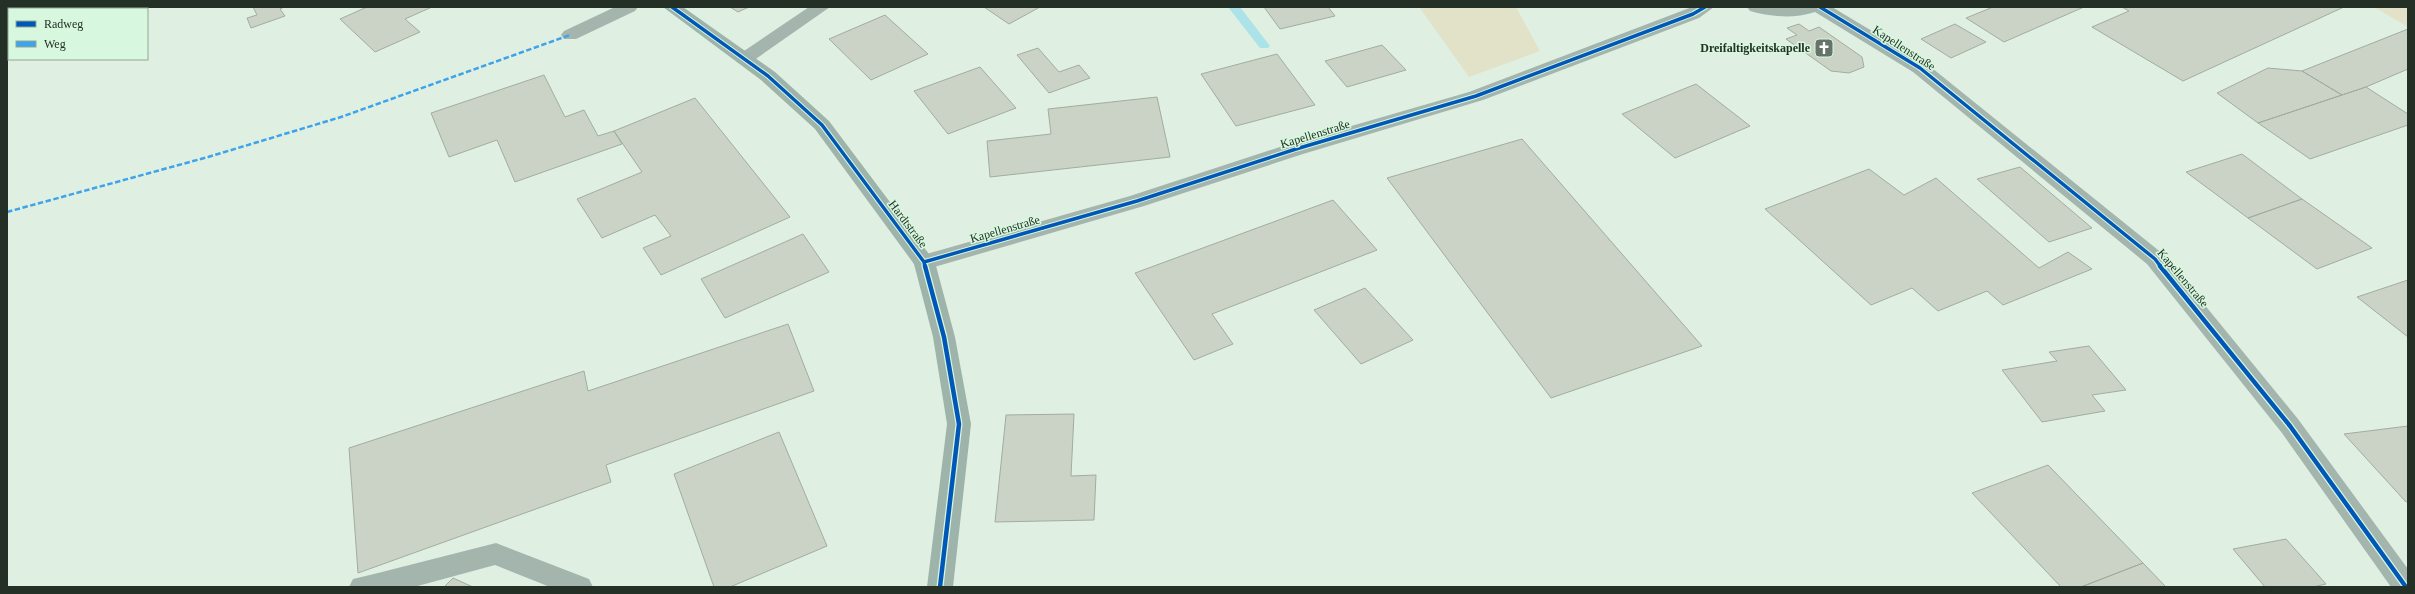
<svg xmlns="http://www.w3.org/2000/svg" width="2415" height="594" viewBox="0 0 2415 594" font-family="'Times New Roman',serif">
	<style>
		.green { fill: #e1e2c7 }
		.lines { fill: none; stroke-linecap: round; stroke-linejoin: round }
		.stream { fill: #ace3e8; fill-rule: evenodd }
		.building { fill: #cad3c6; stroke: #a2ac9f }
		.lane { fill: #a4b5ae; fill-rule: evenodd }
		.street { fill: #a4b5ae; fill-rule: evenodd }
		.secondary { fill: #9eb4ab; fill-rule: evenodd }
		.quiet { stroke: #3ea3eb; stroke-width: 2.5; stroke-dasharray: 5.5 2.5; stroke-linecap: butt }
		.cycleway-far1-casing { stroke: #d7f8de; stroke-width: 5.5 }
		.cycleway-casing { stroke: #d7f8de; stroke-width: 7 }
		.cycleway-far1 { stroke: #0057b8; stroke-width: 3.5 }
		.cycleway { stroke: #0057b8; stroke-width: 4.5 }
		.labels { text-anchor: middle; stroke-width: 3; stroke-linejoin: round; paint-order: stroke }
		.poi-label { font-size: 12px; font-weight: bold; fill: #243026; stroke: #d7f8de; text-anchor: end }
		.street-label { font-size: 12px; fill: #243026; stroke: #d7f8de }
	</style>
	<rect width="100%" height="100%" fill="#dff0e2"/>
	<path class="green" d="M1419,7H1516L1540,51L1469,77Z
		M2374,7H2408V27Z"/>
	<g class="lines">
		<path class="stream" d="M1228,7H1240L1270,46L1268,48H1260Z"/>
	</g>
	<path class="building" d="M253,7H284L280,9L285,16L251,28L247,18L257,15Z
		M367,7H432L405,19L420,32L375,52L340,19Z
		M730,7H749L738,12Z
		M984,7H1040L1009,24Z
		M1264,7H1328L1335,16L1280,29Z
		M1993,7H2084L2004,42L1966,18Z
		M2122,7H2344L2183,81L2092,27L2129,11Z
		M885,15L928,54L871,80L829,39Z
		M1799,24L1809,31L1819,27L1862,57L1864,67L1849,73L1831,71L1786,39L1797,35L1787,28Z
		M1955,24L1986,42L1951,58L1921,39Z
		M2408,29V69L2366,87L2342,95L2302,71Z
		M1382,45L1406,70L1347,87L1325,61Z
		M1038,48L1059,72L1079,65L1090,78L1049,93L1017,55Z
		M1277,54L1315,105L1236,126L1201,74Z
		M980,67L1016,108L948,134L914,91Z
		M2268,68L2302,71L2342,95L2258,123L2217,93Z
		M544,75L565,117L584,110L598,136L614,131L622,144L515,182L497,140L449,157L431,113Z
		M1696,84L1750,126L1675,158L1622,114Z
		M2366,87L2408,114V125L2310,159L2258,123Z
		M1157,97L1170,157L990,177L987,141L1051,134L1048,109Z
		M695,98L790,217L661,275L643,248L671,236L655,215L602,238L577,199L642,172L614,131Z
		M1522,139L1702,346L1551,398L1387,178Z
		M2242,154L2302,199L2248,218L2186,172Z
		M2020,167L2092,228L2049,242L1977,179Z
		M1869,169L1904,195L1936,178L2039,268L2068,252L2092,269L2003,305L1987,291L1938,311L1912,288L1871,305L1765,209Z
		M2302,199L2372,248L2317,269L2248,218Z
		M1333,200L1377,250L1212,314L1233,344L1194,360L1135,273Z
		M803,234L829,272L725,318L701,279Z
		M2408,280V337L2357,297Z
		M1365,288L1413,340L1361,364L1314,310Z
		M788,324L814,391L606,465L611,482L358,573L349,448L584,371L588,391Z
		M2089,346L2126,390L2092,395L2105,411L2042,422L2002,370L2057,361L2049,352Z
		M1074,414L1071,476L1096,475L1094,520L995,522L1006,415Z
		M2408,426V501L2406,502L2344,434Z
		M779,432L827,546L730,587H714L674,474Z
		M2048,465L2143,563L2081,587H2061L1972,493Z
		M2286,539L2326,584L2313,587H2265L2233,549Z
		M2143,563L2166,587H2081Z
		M453,578L473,587H444Z"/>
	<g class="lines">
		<path class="lane" d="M809,7H830L750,63H738L735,59L738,55Z
			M496,543L589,579L593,587H550L495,565L414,587H349L353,579L378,573Z"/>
		<path class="street" d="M615,7H638L635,11L576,39H564L561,35L564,31Z
			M1692,7H1714L1699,18L1483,100L1303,154L1144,206L924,270L916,267L913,262L916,257L1130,196L1289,144L1469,92Z
			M1747,7H1832L1927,64L2163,254L2298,419L2408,569V587H2391L2282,433L2147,264L1913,72L1815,12C1793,19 1772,17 1750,11Z"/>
		<path class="secondary" d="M663,7H683L775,72L829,121L935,262L955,337L971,424L953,587H927L947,424L933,337L914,264L815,129L761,80Z"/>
		<path class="quiet" d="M7,212L208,157L341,117L570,35"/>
		<defs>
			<path id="cycleway-far1" d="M672,7L768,76L822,125L924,262L925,267
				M1820,7L1920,68L2155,259L2161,267
				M924,262L1137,201L1296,149L1476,96L1693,14L1705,7"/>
			<path id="cycleway" d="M925,266L944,337L959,424L940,587
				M2160,266L2290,426L2406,587"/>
		</defs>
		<use href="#cycleway-far1" class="cycleway-far1-casing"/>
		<use href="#cycleway" class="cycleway-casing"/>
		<use href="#cycleway-far1" class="cycleway-far1"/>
		<use href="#cycleway" class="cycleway"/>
	</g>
	<defs>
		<symbol id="church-square" viewBox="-11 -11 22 22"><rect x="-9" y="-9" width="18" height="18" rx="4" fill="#657368" stroke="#d7f8de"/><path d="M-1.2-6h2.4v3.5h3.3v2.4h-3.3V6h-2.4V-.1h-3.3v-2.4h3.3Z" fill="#fff"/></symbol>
	</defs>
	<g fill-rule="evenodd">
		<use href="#church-square" x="1813" y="37" width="22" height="22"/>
	</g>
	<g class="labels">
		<g class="poi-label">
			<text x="1810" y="52">Dreifaltigkeitskapelle</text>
		</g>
		<g class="street-label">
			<text transform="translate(1904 48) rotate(33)" y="4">Kapellenstraße</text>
			<text transform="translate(1315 134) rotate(-17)" y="4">Kapellenstraße</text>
			<text transform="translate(908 224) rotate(53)" y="4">Hardtstraße</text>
			<text transform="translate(1005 229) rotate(-16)" y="4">Kapellenstraße</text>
			<text transform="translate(2183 278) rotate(50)" y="4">Kapellenstraße</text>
		</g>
	</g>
	<rect width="2415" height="594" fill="none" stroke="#243026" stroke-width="16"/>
	<rect x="8" y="8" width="140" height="52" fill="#d7f8de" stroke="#8fa894"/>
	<rect x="16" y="21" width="20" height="6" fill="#0057b8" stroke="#8fa894"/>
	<text x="44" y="28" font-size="12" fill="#243026">Radweg</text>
	<rect x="16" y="41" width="20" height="6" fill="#3ea3eb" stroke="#8fa894"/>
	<text x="44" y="48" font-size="12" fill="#243026">Weg</text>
</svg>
